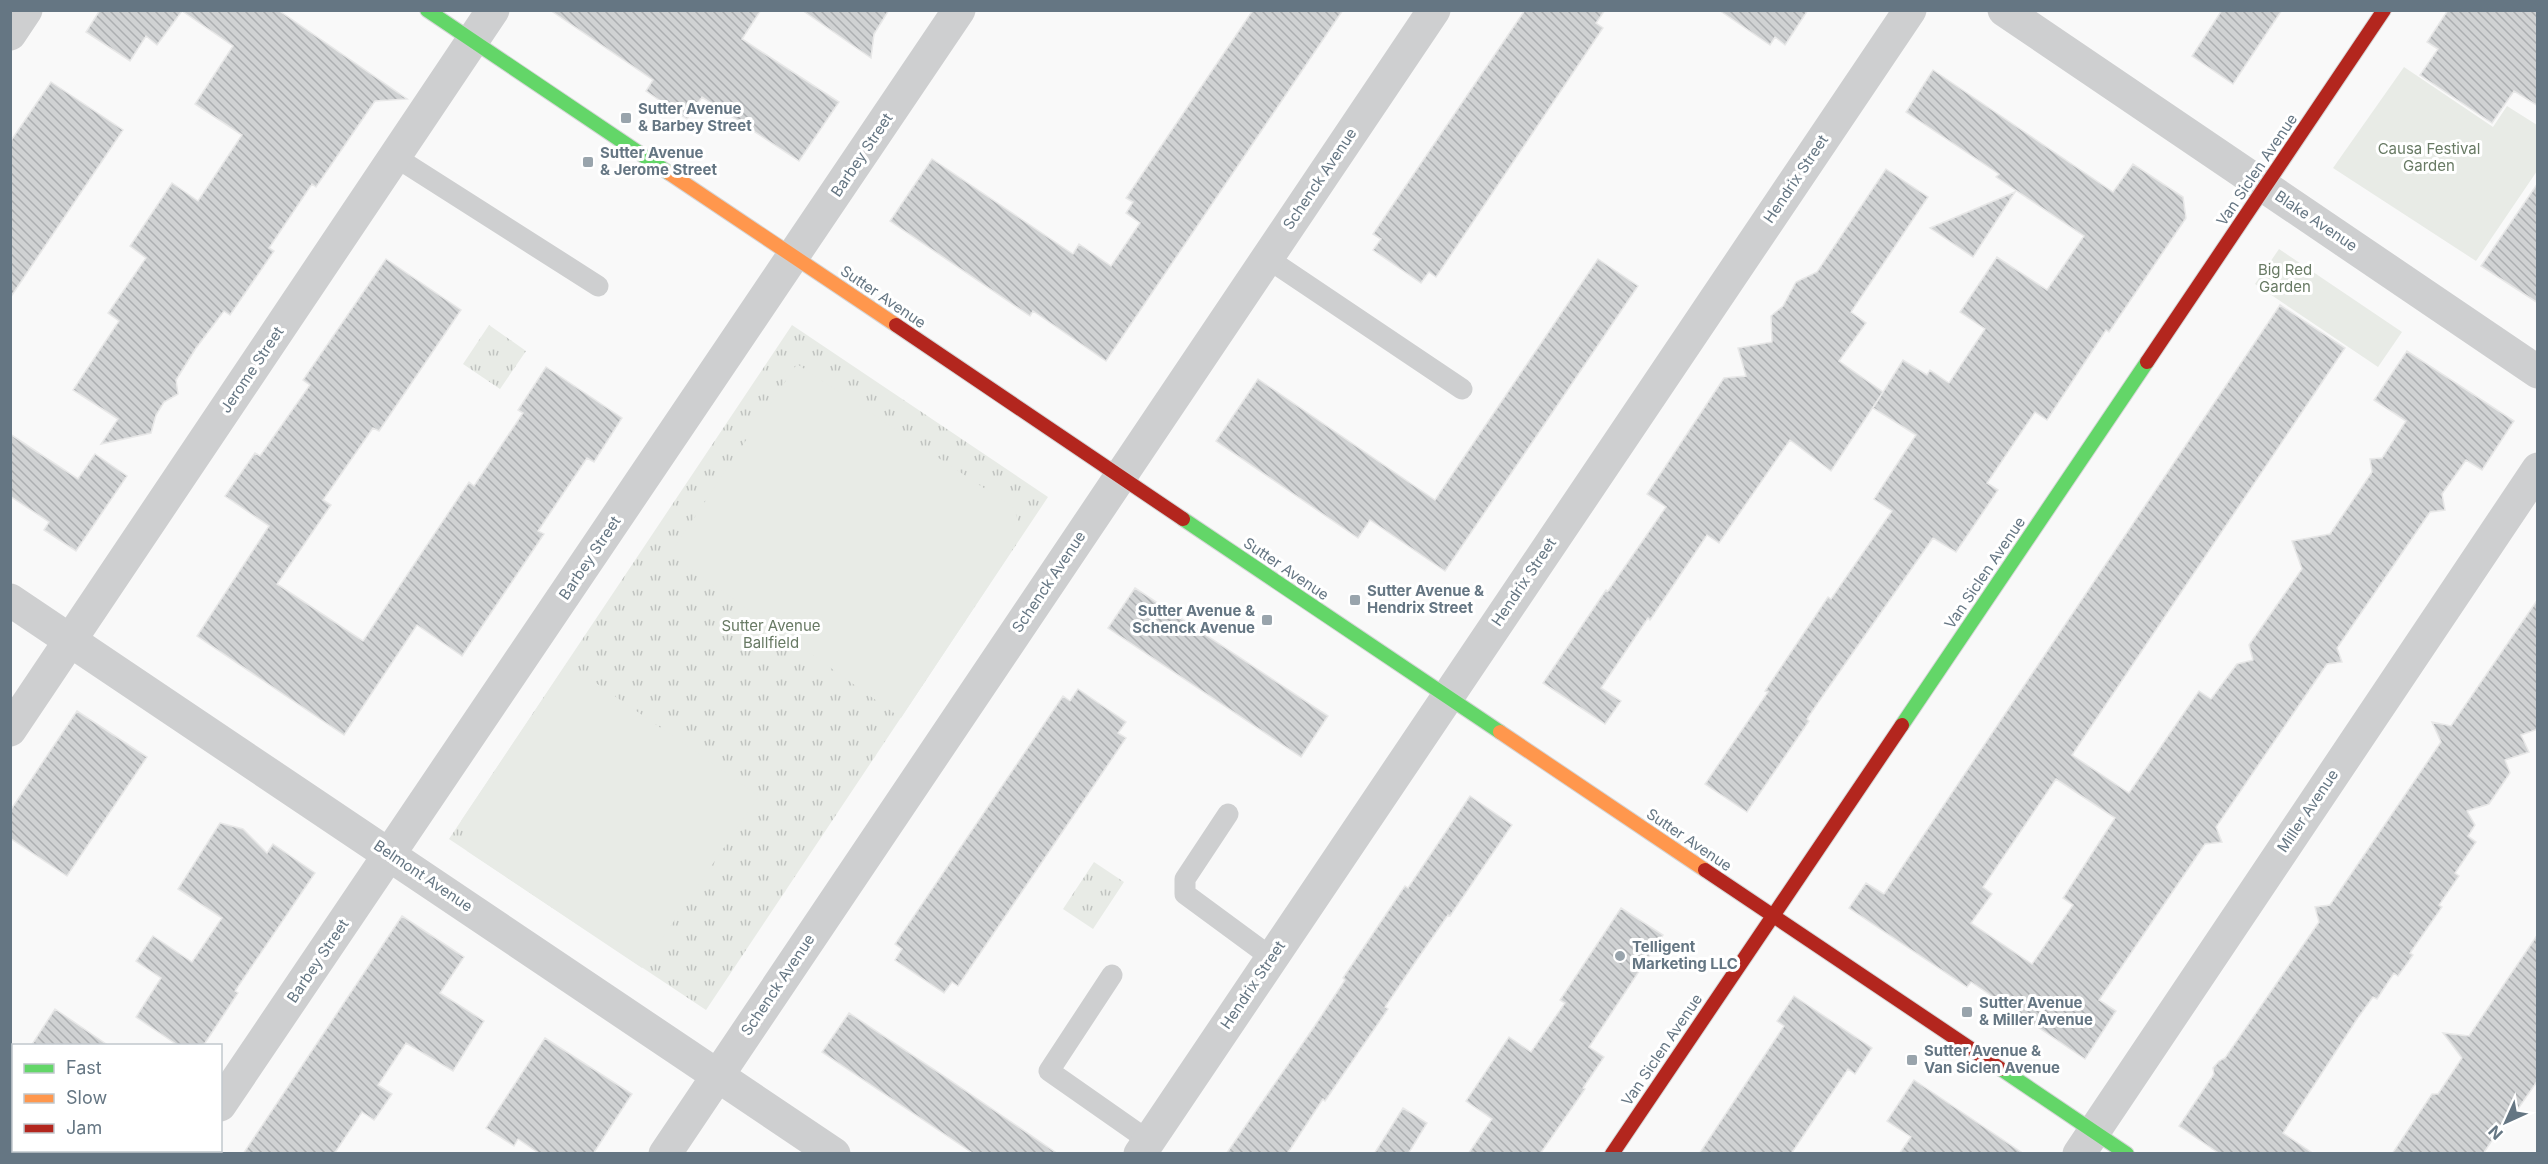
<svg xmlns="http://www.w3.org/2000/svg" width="2548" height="1164" viewBox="0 0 2548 1164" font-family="Inter,sans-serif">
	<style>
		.park { fill: url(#park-tufts) }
		.garden { fill: #e8ebe6 }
		.building { fill: url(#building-back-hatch); stroke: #e8e8e8; stroke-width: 1.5; fill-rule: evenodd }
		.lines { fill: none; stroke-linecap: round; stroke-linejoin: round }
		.fast-casing { stroke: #d5d6d7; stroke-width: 16 }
		.slow-casing { stroke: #d5d6d7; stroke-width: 16 }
		.jam-casing { stroke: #d5d6d7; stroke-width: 16 }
		.lane { stroke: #cecfd0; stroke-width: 21 }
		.street { stroke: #cecfd0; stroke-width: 33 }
		.fast { stroke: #63d668; stroke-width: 14 }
		.slow { stroke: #ff974d; stroke-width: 14 }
		.jam { stroke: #b3261e; stroke-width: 14 }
		.poi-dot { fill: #99a4ac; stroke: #fff; stroke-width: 2 }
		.labels { text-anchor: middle; stroke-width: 6; stroke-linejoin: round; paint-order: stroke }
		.poi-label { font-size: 15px; font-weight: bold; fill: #657683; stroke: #fff; text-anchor: start }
		.park-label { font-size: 15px; fill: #687a64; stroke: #fff }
		.street-label { font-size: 15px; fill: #657683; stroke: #fff }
	</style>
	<defs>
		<pattern id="park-tufts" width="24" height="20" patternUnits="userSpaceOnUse" patternTransform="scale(1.5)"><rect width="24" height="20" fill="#e8ebe6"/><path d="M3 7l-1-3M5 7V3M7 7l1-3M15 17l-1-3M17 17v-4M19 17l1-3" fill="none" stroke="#c0c3c0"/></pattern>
		<pattern id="building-back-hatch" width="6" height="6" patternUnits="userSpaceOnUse" patternTransform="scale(1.5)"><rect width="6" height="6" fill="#d0d2d3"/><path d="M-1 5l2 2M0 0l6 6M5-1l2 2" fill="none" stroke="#acafb1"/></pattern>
	</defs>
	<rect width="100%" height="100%" fill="#f9f9f9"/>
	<path class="park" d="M489,325L526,351L500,389L463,364Z
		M792,325L1048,497L706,1010L449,839Z
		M1094,862L1124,882L1093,929L1063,909Z"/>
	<path class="garden" d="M2404,67L2493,127L2507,106L2537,125V171L2476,261L2333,168Z
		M2279,249L2402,332L2378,367L2255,284Z
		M797,364L1014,508L1022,535L901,718L670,554Z
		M567,663L759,796L642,968L467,851L461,821Z"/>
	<path class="building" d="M100,10H278L407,99L375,101L316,187L312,184L269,248L274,251L230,315L224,311L196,348L176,380L178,394L164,402L156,415L151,433L101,444L118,419L73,390L119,321L108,313L146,258L130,246L172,183L198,201L242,135L195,104L233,46L182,11L157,45L146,36L130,61L86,32Z
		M550,10H761L742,39L839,102L799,161L702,97L687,119L646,91L653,80Z
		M802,10H889L874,34L871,58Z
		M1253,10H1343L1106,361L1033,311L1030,316L890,221L932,159L1073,254L1079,244L1111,266L1140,223L1126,213L1133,202L1126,198Z
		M1525,10H1605L1596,23L1603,28L1436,277L1429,272L1421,283L1373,250L1381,239L1373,234Z
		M1719,10H1808L1785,45L1775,37L1770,45Z
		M2222,10H2282L2233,84L2192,56Z
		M2448,10H2538V106L2514,91L2492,123L2420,75L2438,49L2427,42Z
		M1933,70L2113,192L2133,164L2183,197L2186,218L2109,332L2106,330L2047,420L2035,412L1987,483L1998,490L1956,552L1933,538L1824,694L1807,719L1809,721L1747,812L1705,784L1768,692L1765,691L1828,597L1831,599L1892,511L1874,499L1916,435L1873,408L1903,360L1927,375L1930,370L1949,383L1985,329L1960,312L1997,257L2047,290L2084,236L1996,177L1999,174L1906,112Z
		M51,82L123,130L10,298V142Z
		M1886,169L1928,197L1851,312L1866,323L1839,361L1883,392L1831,471L1790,440L1719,543L1707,535L1650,620L1648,618L1601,688L1621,701L1605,724L1543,683L1606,590L1608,591L1666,507L1647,494L1724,378L1746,376L1738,348L1772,342L1771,316L1783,306L1796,282L1817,272Z
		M2538,183V303L2481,266Z
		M2015,192L1973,257L1930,228Z
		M386,259L461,310L379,431L373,428L323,500L331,505L277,584L363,641L469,482L474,486L523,413L518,410L546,367L622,418L594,462L587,458L538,531L544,534L462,656L417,625L344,735L197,636L269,526L225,496L255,453L260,456L310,385L303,380Z
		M1598,259L1638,286L1445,571L1370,520L1358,538L1216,441L1258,379L1435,500Z
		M2280,305L2345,348L2072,755L2129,793L2199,691L2211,699L2237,664L2253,660L2249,645L2302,569L2292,541L2330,534L2372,472L2370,459L2382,458L2406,421L2374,400L2407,351L2514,421L2482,470L2466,460L2442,494L2445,510L2430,512L2337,648L2342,662L2327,664L2216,827L2222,842L2205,844L2099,1000L2116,1011L2085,1059L1971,982L1967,987L1849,908L1866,883L1884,894ZM2056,779L2115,818L2063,898L2073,905L2032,964L1971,923L1992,894L1983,887Z
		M10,434L78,479L95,454L127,476L76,551L44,530L49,522L10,496Z
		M1135,588L1328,716L1301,757L1108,628Z
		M2538,599V729L2521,735L2529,752L2505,760L2510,773L2489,804L2467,811L2475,825L2468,836L2476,842L2455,873L2459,876L2439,905L2442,907L2410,953L2413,955L2398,976L2394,973L2377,999L2373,997L2357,1019L2283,1133L2314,1154H2220L2179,1126L2214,1074L2213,1068L2219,1061L2225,1058L2319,922L2315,907L2330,905L2441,742L2432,722L2451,726Z
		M1078,689L1126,722L1118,733L1126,738L958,986L952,982L944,993L895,960L902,949L895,944L1063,696L1070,701Z
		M77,711L147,757L67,876L10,838V811Z
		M1470,796L1512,825L1450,916L1448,915L1416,961L1385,1007L1388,1009L1325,1101L1323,1099L1287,1154H1226L1314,1027L1345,980L1343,978L1405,886L1408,888Z
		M220,823L243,829L267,853L273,844L315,873L235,991L238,993L203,1046H179L136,1017L161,978L136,961L153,936L192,962L222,918L178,889Z
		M1621,908L1663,935L1589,1047L1604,1057L1583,1088L1585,1089L1540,1154H1468L1492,1119L1466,1101L1509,1037L1531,1052L1565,1003L1560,1000Z
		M402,916L464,957L440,993L484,1021L453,1071L406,1043L378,1085L392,1094L377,1116L374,1120L362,1112L334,1154H243Z
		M2538,934V1080L2511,1119L2504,1122L2483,1154H2392L2432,1094H2438L2462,1058L2443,1033L2469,1036Z
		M1794,996L1872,1048L1855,1074L1848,1069L1791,1154H1699L1784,1026L1777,1021Z
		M55,1009L109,1046H31Z
		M849,1013L944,1076L1058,1154H974L822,1052Z
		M545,1038L632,1094L593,1154H540L518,1139L514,1146L486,1128Z
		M1914,1080L2024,1154H1899L1911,1137L1887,1121Z
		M1403,1108L1427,1123L1408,1154H1374Z"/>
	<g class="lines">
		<defs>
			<path id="fast" d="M427,10L669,173
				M1183,519L1500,732
				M1902,725L2147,362
				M2001,1069L2127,1154"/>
			<path id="slow" d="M669,173L896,325
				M1500,732L1705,870"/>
			<path id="jam" d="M896,325L1183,519
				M2147,362L2384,10
				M1705,870L2001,1069
				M1612,1154L1902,725"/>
		</defs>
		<use href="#fast" class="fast-casing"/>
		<use href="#slow" class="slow-casing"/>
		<use href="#jam" class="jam-casing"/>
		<path class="lane" d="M394,156L598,286
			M1267,258L1462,389
			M1228,814L1185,879V894L1272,958
			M1112,975L1049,1071L1149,1141"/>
		<path class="street" d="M2004,10L2538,372
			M10,34L26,10
			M10,600L834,1154
			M10,730L493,10
			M220,1105L959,10
			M188,1154L190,1150
			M665,1154L1434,10
			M1140,1154L1910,10
			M2079,1154L2538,469"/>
		<use href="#fast" class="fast"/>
		<use href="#slow" class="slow"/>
		<use href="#jam" class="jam"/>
	</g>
	<g class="poi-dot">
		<rect x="620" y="112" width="12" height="12" rx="3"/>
		<rect x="582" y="156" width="12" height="12" rx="3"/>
		<rect x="1349" y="594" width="12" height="12" rx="3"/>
		<rect x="1261" y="614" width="12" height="12" rx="3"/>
		<circle cx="1620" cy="956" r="6"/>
		<rect x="1961" y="1006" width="12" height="12" rx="3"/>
		<rect x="1906" y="1054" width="12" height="12" rx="3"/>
	</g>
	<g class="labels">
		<g class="poi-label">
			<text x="638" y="114">Sutter Avenue<tspan x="638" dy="17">&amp; Barbey Street</tspan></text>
			<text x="600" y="158">Sutter Avenue<tspan x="600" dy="17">&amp; Jerome Street</tspan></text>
			<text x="1367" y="596">Sutter Avenue &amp;<tspan x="1367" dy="17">Hendrix Street</tspan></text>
			<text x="1255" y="616" text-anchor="end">Sutter Avenue &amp;<tspan x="1255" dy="17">Schenck Avenue</tspan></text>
			<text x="1632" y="952">Telligent<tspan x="1632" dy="17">Marketing LLC</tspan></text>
			<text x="1979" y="1008">Sutter Avenue<tspan x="1979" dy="17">&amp; Miller Avenue</tspan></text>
			<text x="1924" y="1056">Sutter Avenue &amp;<tspan x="1924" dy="17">Van Siclen Avenue</tspan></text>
		</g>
		<g class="park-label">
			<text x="2429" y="154">Causa Festival<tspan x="2429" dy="17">Garden</tspan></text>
			<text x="2285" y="275">Big Red<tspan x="2285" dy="17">Garden</tspan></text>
			<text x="771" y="631">Sutter Avenue<tspan x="771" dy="17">Ballfield</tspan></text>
		</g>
		<g class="street-label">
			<text transform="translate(862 155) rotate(-56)" y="5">Barbey Street</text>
			<text transform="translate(2257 170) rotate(-56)" y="5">Van Siclen Avenue</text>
			<text transform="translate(1320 179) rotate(-56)" y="5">Schenck Avenue</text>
			<text transform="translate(1796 179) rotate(-56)" y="5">Hendrix Street</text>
			<text transform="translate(2316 221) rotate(34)" y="5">Blake Avenue</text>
			<text transform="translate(883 297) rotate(34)" y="5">Sutter Avenue</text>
			<text transform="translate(252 370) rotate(-56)" y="5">Jerome Street</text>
			<text transform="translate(590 558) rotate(-56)" y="5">Barbey Street</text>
			<text transform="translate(1286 569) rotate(34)" y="5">Sutter Avenue</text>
			<text transform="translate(1985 573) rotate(-56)" y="5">Van Siclen Avenue</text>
			<text transform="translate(1049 582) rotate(-56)" y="5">Schenck Avenue</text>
			<text transform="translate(1524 582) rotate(-56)" y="5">Hendrix Street</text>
			<text transform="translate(2308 811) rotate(-56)" y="5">Miller Avenue</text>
			<text transform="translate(1689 840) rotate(34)" y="5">Sutter Avenue</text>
			<text transform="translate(423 876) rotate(34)" y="5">Belmont Avenue</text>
			<text transform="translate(318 961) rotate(-56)" y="5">Barbey Street</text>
			<text transform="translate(778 985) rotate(-56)" y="5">Schenck Avenue</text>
			<text transform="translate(1253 985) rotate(-56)" y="5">Hendrix Street</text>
			<text transform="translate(1662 1050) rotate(-56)" y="5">Van Siclen Avenue</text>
		</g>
	</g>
	<rect width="2548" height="1164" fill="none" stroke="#657683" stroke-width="24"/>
	<rect x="12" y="1044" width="210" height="108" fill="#ffffff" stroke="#c1c8cd" stroke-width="1.5"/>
	<rect x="24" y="1064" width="30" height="9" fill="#63d668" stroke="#c1c8cd" stroke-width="1.5"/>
	<text x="66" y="1074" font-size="18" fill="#657683">Fast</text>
	<rect x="24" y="1094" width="30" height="9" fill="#ff974d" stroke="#c1c8cd" stroke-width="1.5"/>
	<text x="66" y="1104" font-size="18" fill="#657683">Slow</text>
	<rect x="24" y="1124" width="30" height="9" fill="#b3261e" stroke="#c1c8cd" stroke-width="1.5"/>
	<text x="66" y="1134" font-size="18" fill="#657683">Jam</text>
	<g transform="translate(2506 1122) rotate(225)" stroke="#ffffff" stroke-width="4.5" paint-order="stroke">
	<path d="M0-4.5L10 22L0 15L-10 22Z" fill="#657683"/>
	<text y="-9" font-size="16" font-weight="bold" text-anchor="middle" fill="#657683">N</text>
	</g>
</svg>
